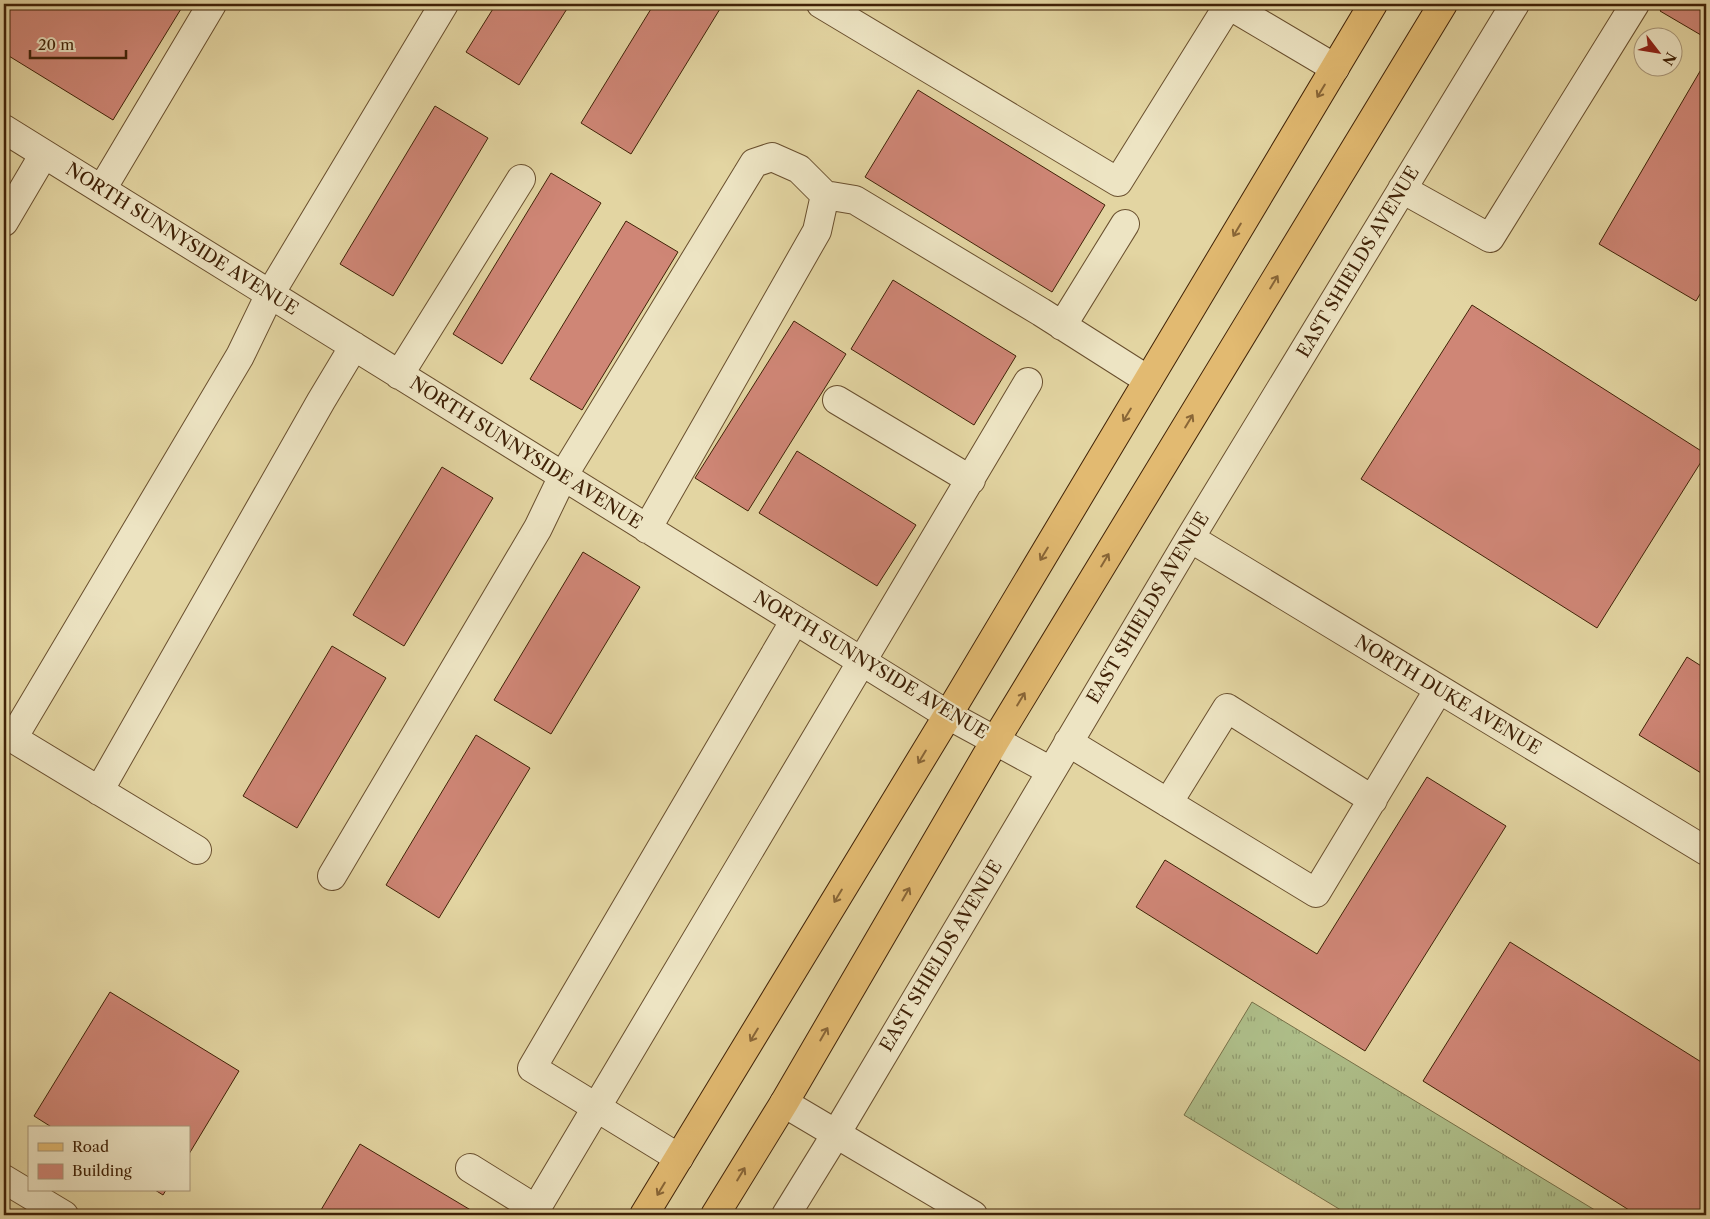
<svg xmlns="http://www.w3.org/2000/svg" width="1710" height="1219" viewBox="0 0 1710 1219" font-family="'Libre Caslon Text',serif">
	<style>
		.grass { fill: url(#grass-tufts); stroke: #777048 }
		.building { fill: #cf8676; stroke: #402207 }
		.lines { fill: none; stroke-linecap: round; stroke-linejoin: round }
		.minor-casing { stroke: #694f2e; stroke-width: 30 }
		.major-casing { stroke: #402207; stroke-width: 30 }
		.minor { stroke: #ede4c3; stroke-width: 28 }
		.major { stroke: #e2ba71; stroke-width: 28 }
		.oneway { stroke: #896637 }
		.labels { text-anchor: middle; stroke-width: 4.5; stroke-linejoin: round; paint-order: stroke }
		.street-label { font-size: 18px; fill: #402207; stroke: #ede4c3 }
	</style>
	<defs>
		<pattern id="grass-tufts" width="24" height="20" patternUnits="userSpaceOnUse" patternTransform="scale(1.25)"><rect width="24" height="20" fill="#aebe89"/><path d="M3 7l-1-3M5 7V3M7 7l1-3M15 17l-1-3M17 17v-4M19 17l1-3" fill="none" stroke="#8f9a6e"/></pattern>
	</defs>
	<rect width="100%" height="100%" fill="#e3d5a2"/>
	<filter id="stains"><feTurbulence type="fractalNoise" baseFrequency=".004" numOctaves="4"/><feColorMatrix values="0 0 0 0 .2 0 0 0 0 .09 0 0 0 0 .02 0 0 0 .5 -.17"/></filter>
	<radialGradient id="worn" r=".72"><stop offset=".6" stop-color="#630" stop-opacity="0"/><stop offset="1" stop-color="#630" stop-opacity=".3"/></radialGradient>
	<path class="grass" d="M1252,1002L1603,1215H1349L1184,1115Z"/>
	<path class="building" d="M4,4H184L113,120L4,53Z
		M496,4H570L519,85L466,52Z
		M654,4H723L631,154L581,123Z
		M1665,4H1706V38L1660,11Z
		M1706,61V284L1696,301L1599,244Z
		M918,90L1105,205L1052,292L865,177Z
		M435,106L488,138L393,296L340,264Z
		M551,173L601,203L502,364L453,334Z
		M626,221L678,252L582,410L530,379Z
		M893,280L1016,356L974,425L851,349Z
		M1472,305L1706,454L1597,628L1361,479Z
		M794,321L846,354L748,511L695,478Z
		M797,451L916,525L877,586L759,513Z
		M442,467L493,498L404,646L353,615Z
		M583,552L640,587L551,734L494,700Z
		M332,646L386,678L297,828L243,796Z
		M1687,657L1706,669V776L1639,735Z
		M476,735L530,768L439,918L386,885Z
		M1427,777L1506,826L1365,1051L1136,907L1165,860L1317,954Z
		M1510,942L1706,1065V1215H1637L1423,1081Z
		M110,992L239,1071L189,1154V1128H53L34,1116Z
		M360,1144L479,1215H318Z
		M155,1190H166L163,1195Z"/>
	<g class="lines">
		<defs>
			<path id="minor" d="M821,4L1118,182L1229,4
				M1227,4L1335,68
				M4,129L948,715L1051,771
				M102,189L212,4
				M1402,189L1490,238L1635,4
				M825,195L855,200L1041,312L1148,380
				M4,222L44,154
				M1062,326L1125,224
				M399,375L521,179
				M837,400L971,480
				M1190,538L1706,851
				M4,733L197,850
				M13,738L240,356L270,294L444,4
				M1068,742L1316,893L1439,689
				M99,791L321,401L354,346
				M1168,803L1227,708L1373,800
				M332,876L538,528L563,476L754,163L772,157L799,169L825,195L817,231L647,529
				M784,1103L973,1215
				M679,1158L532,1068L795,620
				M470,1168L536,1209L1028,382
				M4,1179L64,1215
				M786,1215L836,1134L1190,538L1515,4"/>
			<path id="major" d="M644,1215L948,715L1373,4
				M715,1215L784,1103L995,741L1443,4"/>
		</defs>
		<use href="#minor" class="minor-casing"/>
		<use href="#major" class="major-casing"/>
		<use href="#minor" class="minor"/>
		<use href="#major" class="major"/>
	</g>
	<defs><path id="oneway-shaft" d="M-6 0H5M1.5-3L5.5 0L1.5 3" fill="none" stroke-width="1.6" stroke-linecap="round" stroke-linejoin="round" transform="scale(1.25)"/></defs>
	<g class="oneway">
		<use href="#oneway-shaft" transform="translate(1321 91) rotate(121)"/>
		<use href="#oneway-shaft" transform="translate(1237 230) rotate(121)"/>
		<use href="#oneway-shaft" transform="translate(1274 282) rotate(-59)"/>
		<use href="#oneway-shaft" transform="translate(1127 415) rotate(121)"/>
		<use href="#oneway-shaft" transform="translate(1189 421) rotate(-59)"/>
		<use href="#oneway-shaft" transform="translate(1044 554) rotate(121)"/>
		<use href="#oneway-shaft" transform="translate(1105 560) rotate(-59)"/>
		<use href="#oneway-shaft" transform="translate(1021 699) rotate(-59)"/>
		<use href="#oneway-shaft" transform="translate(922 757) rotate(121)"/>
		<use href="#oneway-shaft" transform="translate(906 894) rotate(-60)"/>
		<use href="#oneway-shaft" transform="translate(838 896) rotate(121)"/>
		<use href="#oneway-shaft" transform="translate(824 1034) rotate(-60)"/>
		<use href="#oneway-shaft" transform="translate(754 1035) rotate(121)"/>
		<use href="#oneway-shaft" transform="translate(741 1174) rotate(-59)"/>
		<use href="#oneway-shaft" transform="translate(661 1189) rotate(121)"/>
	</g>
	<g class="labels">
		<g class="street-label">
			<text transform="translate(182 239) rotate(32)" y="6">NORTH SUNNYSIDE AVENUE</text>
			<text transform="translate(1358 262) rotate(-59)" y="6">EAST SHIELDS AVENUE</text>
			<text transform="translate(526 453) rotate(32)" y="6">NORTH SUNNYSIDE AVENUE</text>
			<text transform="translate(1148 608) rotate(-59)" y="6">EAST SHIELDS AVENUE</text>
			<text transform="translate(871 665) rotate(31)" y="6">NORTH SUNNYSIDE AVENUE</text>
			<text transform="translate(1448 695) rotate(31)" y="6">NORTH DUKE AVENUE</text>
			<text transform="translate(941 956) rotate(-59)" y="6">EAST SHIELDS AVENUE</text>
		</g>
	</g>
	<rect width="1710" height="1219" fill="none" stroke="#e3d5a2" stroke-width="20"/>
	<rect x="5" y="5" width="1700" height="1209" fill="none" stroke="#402207" stroke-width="2.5"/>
	<rect x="10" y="10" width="1690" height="1199" fill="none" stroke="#402207"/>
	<rect x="28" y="1126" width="162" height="65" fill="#ede4c3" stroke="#a89678"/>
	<rect x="38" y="1143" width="25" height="8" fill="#e2ba71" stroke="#a89678"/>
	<text x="72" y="1152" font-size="15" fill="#402207">Road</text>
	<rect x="38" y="1164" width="25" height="15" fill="#cf8676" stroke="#a89678"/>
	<text x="72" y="1176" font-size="15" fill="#402207">Building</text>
	<g transform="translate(1658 52) rotate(121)"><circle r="24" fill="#ede4c3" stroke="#a89678"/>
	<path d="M0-4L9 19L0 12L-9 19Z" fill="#8f2418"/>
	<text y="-8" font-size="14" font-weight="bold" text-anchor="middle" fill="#402207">N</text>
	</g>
	<path d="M30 50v8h96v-8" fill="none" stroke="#402207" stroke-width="2.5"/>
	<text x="38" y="50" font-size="15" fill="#402207" stroke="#ede4c3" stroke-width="4" paint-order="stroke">20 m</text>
	<rect width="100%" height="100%" filter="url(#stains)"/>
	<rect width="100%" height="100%" fill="url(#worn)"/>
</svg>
